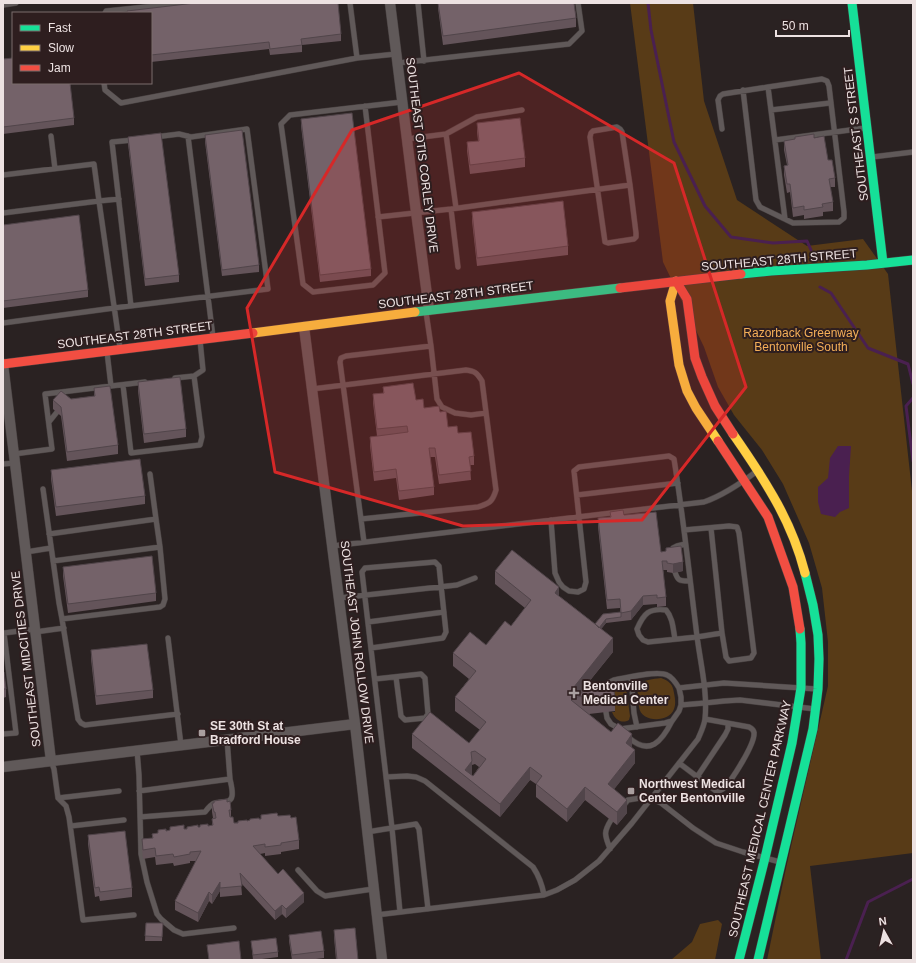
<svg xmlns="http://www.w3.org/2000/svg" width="916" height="963" viewBox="0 0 916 963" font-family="Helvetica,sans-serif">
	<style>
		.green { fill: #583b17 }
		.water { fill: #4a2050 }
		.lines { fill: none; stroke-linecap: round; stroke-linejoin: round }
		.stream { stroke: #4a2050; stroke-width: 3 }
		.lane-casing { stroke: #463f3f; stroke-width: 6 }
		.street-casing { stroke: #463f3f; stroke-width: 11 }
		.fast-casing { stroke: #463f3f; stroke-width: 10 }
		.slow-casing { stroke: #463f3f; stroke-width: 10 }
		.jam-casing { stroke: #463f3f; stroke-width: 10 }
		.lane { stroke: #605959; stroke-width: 5 }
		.street { stroke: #605959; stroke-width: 10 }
		.fast { stroke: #16e098; stroke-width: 9 }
		.slow { stroke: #ffcf43; stroke-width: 9 }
		.jam { stroke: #f24e42; stroke-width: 9 }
		.wall { fill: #64545a; fill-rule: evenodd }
		.shaded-wall { fill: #51454a }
		.building { fill: #746269; stroke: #51454a; fill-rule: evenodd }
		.marked { fill: #d62828; fill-opacity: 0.2; stroke: #d62828; stroke-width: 3; stroke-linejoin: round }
		.poi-dot { fill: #a99f9f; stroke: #2e1e1f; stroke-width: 1.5 }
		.labels { text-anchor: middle; stroke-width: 4; stroke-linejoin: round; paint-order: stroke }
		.street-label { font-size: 12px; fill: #ede2e2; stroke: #2e1e1f }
		.park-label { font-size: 12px; fill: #f5af58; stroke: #2e1e1f }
		.poi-label { font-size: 12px; font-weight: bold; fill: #ede2e2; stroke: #2e1e1f; text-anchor: start }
	</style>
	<rect width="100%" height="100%" fill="#2a2222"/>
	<path class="green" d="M630,3H693L704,101L737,200L807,246L863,239L888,274L913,500V853L810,866L821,960H767L786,868L828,686V642L822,588L809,543L783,484L762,450L734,415L718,387L704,347L663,262Z
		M661,678C670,681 673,685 674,693C675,698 676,704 674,709C669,723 641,723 639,707C636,683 636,681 661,678Z
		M619,684H621L626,687L630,716L629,720C622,724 615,720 612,712H615L614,697L610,692L615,686Z
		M718,920L722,924L715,960H671L692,942L700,924Z"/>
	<path class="water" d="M838,446H851L849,476V508L840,512L835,517L821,514L818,502V487L828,478L830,458Z"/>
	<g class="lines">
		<path class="stream" d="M648,3L651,30L674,142L705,206L731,237L773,243L807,241L811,250
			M820,287L831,293L868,348L908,364L913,384
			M913,398L906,406L913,461
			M846,960L868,902L913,879"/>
		<defs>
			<path id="lane" d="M350,3L357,58
				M418,3L424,61
				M3,5L16,3
				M105,13L106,11L185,3
				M398,63L569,44L582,31L578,3
				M104,83L105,90L121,103L357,58L396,54
				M743,90L756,200L760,207L793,223L839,222L844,218V212L829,86L827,81L822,79L768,87L785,219
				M365,106L385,273L373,285L313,292L303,284L281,124L290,115L402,102
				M771,110L830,103
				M722,129L718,100L720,96L723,94L768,87
				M446,134L477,117L522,110
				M51,136L55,169
				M188,136L213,337
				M407,139L446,134L456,208
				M775,140L865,128
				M872,157L913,152
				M3,175L94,164L99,201L3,213
				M119,199L99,201L120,348
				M451,209L458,267
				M378,217L451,209L630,185L622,132L620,129L617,127L593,131L591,133L590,137L605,242L608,243L634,239L636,237V233L630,185
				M131,306L112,142L133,140
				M3,323L114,308L268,289L247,129L191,137L179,134L155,137
				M431,346L437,399L442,407L455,413L471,415L486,413
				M107,352L111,386L145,382
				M175,378L194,376L203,370L200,340
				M123,385L131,453L200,445L202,437L194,376
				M312,389L466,370C475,371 477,373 482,381L496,490C492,503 489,503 478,507L361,519
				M49,422L57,412
				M14,454L52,449L45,394L111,386
				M3,464L15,463
				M43,489L59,603L62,619L78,719L81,723L85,725L178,714
				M577,495L678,483
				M684,530L729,526L737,527L739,533L754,653L751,658L729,661L726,657L722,633L711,528
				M49,534L156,519L150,474
				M364,542L340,362L341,358L346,356L431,346L426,312
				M332,546L704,502C724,495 740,484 757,471
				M672,551L673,548L677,546L685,544
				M26,552L51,548
				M53,561L160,547L156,519
				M675,572C678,582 681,581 690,581
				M339,598L457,585L475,578
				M62,619L160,607L163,605L165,599L160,547
				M368,622L444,612
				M35,632L64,628
				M168,638L181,745
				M675,639C673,629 673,618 666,610C649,608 644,613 637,629L639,635L643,640L648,642L697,637L722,633
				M371,648L443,638L446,632L439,566L435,562L365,568L362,572L392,828L400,912
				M631,677L634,713L637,727
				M375,679L421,674L425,678L428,714L425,718L405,720L401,716L396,677
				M679,688L681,697V705
				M605,689L608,683L614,680C626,678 657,670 667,675C672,677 676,683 679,688L724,683L817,689
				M606,712L607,718L611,724L620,729L665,723L672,721L679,711L681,705L705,703L724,701L740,700L815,709
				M3,734L16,733L4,633L35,629
				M628,737C650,757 662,741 672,721
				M137,750L139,775L141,854L147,882L157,914L161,919L174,930L183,934L234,928
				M51,761L54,769L58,798L66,806L69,817L83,920L134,915
				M679,763L716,791C719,791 722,790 724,788C732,780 755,744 754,733C754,730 751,728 749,727L705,719
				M386,777L407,776L416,777L425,781L533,867C539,876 542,884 544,895
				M697,777L725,735L728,729V724
				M139,791L230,779L227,739
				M58,798L119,791
				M623,806L628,800L640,798H650L661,803L693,828L716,843L743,852L780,862
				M140,817L205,812C208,808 211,804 215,803C221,801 231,804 232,796C233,791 231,784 230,779
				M71,826L124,820
				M367,832L416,824L419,829L428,909
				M610,849C605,835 603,833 611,820
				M298,870L317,891L325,896L373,889
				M376,915L544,895L557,890L575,880L599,861L632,823L698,739C701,732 704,726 705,719C708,689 699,658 696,628C689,572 683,515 674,459L669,456L579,467L574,471L586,582L584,589L578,592L569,591L563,587L559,582L555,573L551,520"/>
			<path id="street" d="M390,3L416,212L429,310
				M304,327L355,724L382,960
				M3,364L51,761
				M3,767L355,724"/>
			<path id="fast" d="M852,3L883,263
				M741,274L771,271L867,265L913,260
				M415,312L620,288
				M739,960L765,858L792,743L801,688V643L800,629
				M758,960L813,729L818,689L819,659L818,635L813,605L805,573"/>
			<path id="slow" d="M676,281L670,301L679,365L687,391L696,408L718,441
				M253,333L415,312
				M733,434C747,454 761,475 773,496C787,520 798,546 805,573"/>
			<path id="jam" d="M676,281L687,299L695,358L702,377L715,406L733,434
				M620,288L741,274
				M3,364L253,333
				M718,441L768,517L793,587L800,629"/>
		</defs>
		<use href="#lane" class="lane-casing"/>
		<use href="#street" class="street-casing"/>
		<use href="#fast" class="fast-casing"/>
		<use href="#slow" class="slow-casing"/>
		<use href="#jam" class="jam-casing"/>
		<use href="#lane" class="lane"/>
		<use href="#street" class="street"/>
		<use href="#fast" class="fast"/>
		<use href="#slow" class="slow"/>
		<use href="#jam" class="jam"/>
	</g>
	<path class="wall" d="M438,3H574L576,18V27L443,45L438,8Z
		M151,13L341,34V41L302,45V52L270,55L269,49L151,62Z
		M3,59L74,118V125L3,134Z
		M301,119L371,269V276L320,282L301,126Z
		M477,123L525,158V167L470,174L467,151V142L478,141L477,132Z
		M205,135L259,265V272L222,276L205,142Z
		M128,137L179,275V282L145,286L128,144Z
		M795,137L814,138L828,160L835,178V187H830L833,202V211L823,212V216L804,219V215L793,217L790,192L787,193L784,175V166L787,165L784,150V141L795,139Z
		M472,212L568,246V255L477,266L472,221Z
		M3,225L88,290V297L3,308Z
		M138,382L186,429V437L144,443L138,391Z
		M383,387L416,400L424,408L440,412L448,427L458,433L474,456V465H470L471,480L439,484L435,457H430L434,487V495L399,500L396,478L374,481L370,446V437L377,436L373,403V394L383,393Z
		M94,388L118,445V454L67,461L61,416L53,409V400L71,399L94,396Z
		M51,470L145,496V504L56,516L51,479Z
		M610,512L624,515L661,552L683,571L673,573L667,572V570H663L666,597V606L657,607V604L643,605L631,620L606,623L601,629L613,652L584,688L615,698V711L589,714L611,732L632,747L635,763L614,789L627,813L617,825L585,800L567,822L536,797V784L530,780L500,817L412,748V734L469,743L480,730L455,711V697L469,679L453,666V653L486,645L511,626L525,608L495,584V571L559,596L595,624L620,612V608L607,609L598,527V518L610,517ZM475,764L479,767L473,776L471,775H472V765Z
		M63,567L156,593V601L68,613L63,576Z
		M91,650L153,690V698L96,705L91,659Z
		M3,672L6,689V697L3,698Z
		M227,802L231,810V817L234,823L261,819V815L291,818L299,840V849L281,852V854L265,856V853L260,854L304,902L286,918L282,914L275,920L241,883L242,895L220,897V891L212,904L209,901L198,922L175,910V901L196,861H190V863L174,866L173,863L156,865L155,857L143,859L142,848V839L152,838V834L158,833V830L166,831L170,830V827L184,829L212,826V819L213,818L212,812V803Z
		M88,835L132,888V897L100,901L99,896L95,897L88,844Z
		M146,923H163L162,941H145Z
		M355,928L358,960H336L334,937V930Z
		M289,935L324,951V958L308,960H292L289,941Z
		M251,941L278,952V957L253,960Z"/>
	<path class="shaded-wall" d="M683,562V571L673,573V564Z
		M559,587V600L555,593Z
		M643,596V605L631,620V611Z
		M606,619V623L595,637V633Z
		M613,638V652L582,690V688V690L576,697L571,698L570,692Z
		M632,734V747L626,756V743Z
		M635,750V763L608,797V784Z
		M472,761V775L468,779L465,770Z
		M530,767V780L500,817V804Z
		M585,787V800L567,822V809Z
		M627,800V813L617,825V812Z
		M220,882V891L212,904V895Z
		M209,892V901L198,922V913Z
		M304,893V902L286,918V909Z
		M282,905V914L275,920V911Z"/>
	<path class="building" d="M195,3H338L341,34L301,39L302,45L270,49L269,42L151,55V13H128L127,11Z
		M438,3H574L576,18L443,36Z
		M13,58V83H70L74,118L3,127V59Z
		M352,113L371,269L320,275L301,119Z
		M520,118L525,158L470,165L467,142L479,141L477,123Z
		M242,130L259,265L222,270L205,135Z
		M161,133L179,275L145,279L128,137Z
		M814,134V138L824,136L828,160H832L835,178L829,179L833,202L822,204L823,207L804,210V206L793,208L790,184H787L784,166L788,165L784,141L795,139V137Z
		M563,201L568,246L477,258L472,212Z
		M79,215L88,290L3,301V225Z
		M180,377L186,429L144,434L138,382Z
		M413,383L416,400L423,399L424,408L439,406L440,412L446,411L448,427L457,426L458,433L471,432L474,456L469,457L471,471L439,475L435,448H429L434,487L399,491L396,469L374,472L370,437L408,432L407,426L377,429L373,394L384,393L383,387Z
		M110,386L118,445L67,452L61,407L53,400L61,391L71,399L95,396L94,388Z
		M140,459L145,496L56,507L51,470Z
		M623,510L624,515L656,512L661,552L666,551V548L681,546L683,562L673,564L667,563V561H662L666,597L657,598V595L643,596L631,611L621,613L620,599L607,600L598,518L611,517L610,512Z
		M512,550L559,587L555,593L613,638L570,692L572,693L570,694L582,693V688L613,684L615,698L584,702L583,696L571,698L572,699L571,700L611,732L618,723L632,734L626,743L635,750L608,784L627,800L617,812L585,787L567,809L536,784L542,776L530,767L500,804L412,734L430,712L469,743L486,722L455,697L476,671L453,653L470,632L486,645L505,621L511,626L531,600L495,571ZM475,751L486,759L473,776L465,770L472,761L471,752Z
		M152,556L156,593L68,604L63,567Z
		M621,612V617L606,619L599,628L595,624L603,614Z
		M147,644L153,690L96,696L91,650Z
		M3,672H4L6,689H3Z
		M227,799V802L230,801L231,810H229L230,817H233L234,823H238V821L247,820V821L250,820V819L259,818V819H261V815L277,813L278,816L290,815L291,818L296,817L299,840L281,843V845L265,847V844L253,846L278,874L283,869L304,893L286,909L282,905L275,911L240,873L242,886L220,888V882L212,895L209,892L198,913L175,901L201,851L190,852V854L174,857L173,854L156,856L155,848L143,850L142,839L153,838L152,834L158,833V830L166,829V831L170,830V827L184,825V829H187V827L198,825V827H200V825L208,824V826L213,825L212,819L216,818L215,812H214L212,803H214V801Z
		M125,831L132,888L100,892L99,887L95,888L88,835Z
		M146,923H163L162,937L145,936Z
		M355,928L358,960H337L334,930Z
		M321,931L324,951L292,955L289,935Z
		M276,938L278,952L253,955L251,941Z
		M239,941L241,960H209L207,945Z"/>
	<path class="marked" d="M519,73L674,163L746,387L642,520L463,526L275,472L247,308L352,130Z"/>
	<g class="poi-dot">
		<path d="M572 687h4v4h4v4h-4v4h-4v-4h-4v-4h4z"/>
		<rect x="198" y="729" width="8" height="8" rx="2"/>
		<rect x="627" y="787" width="8" height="8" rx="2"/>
	</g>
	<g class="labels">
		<g class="street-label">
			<text transform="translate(856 134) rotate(-97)" y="4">SOUTHEAST S STREET</text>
			<text transform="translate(422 155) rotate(83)" y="4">SOUTHEAST OTIS CORLEY DRIVE</text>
			<text transform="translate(779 260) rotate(-5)" y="4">SOUTHEAST 28TH STREET</text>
			<text transform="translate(456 295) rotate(-7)" y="4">SOUTHEAST 28TH STREET</text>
			<text transform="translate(135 335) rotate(-7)" y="4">SOUTHEAST 28TH STREET</text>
			<text transform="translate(357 642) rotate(83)" y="4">SOUTHEAST JOHN ROLLOW DRIVE</text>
			<text transform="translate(26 659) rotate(-97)" y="4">SOUTHEAST MIDCITIES DRIVE</text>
			<text transform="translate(760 819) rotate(-77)" y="4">SOUTHEAST MEDICAL CENTER PARKWAY</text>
		</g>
		<g class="park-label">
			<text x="801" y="337">Razorback Greenway<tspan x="801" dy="14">Bentonville South</tspan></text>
		</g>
		<g class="poi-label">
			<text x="583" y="690">Bentonville<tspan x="583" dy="14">Medical Center</tspan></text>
			<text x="210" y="730">SE 30th St at<tspan x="210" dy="14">Bradford House</tspan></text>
			<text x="639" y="788">Northwest Medical<tspan x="639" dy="14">Center Bentonville</tspan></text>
		</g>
	</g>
	<rect width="916" height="963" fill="none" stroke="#ede2e2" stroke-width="8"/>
	<rect x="12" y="12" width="140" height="72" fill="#2e1e1f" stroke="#7a6c6d"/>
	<rect x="20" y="25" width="20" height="6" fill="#16e098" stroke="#7a6c6d"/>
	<text x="48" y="32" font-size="12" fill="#ede2e2">Fast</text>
	<rect x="20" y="45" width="20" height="6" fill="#ffcf43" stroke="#7a6c6d"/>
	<text x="48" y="52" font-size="12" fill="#ede2e2">Slow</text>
	<rect x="20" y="65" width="20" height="6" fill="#f24e42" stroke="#7a6c6d"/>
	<text x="48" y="72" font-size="12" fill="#ede2e2">Jam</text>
	<g transform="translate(884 931) rotate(352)" stroke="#2e1e1f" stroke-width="3" paint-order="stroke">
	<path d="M0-3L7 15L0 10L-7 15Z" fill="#ede2e2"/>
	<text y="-6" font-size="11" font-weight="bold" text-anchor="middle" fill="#ede2e2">N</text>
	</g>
	<path d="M776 30v6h73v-6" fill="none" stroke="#ede2e2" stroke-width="2"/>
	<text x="782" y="30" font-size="12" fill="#ede2e2" stroke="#2e1e1f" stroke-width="3" paint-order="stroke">50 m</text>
</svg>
